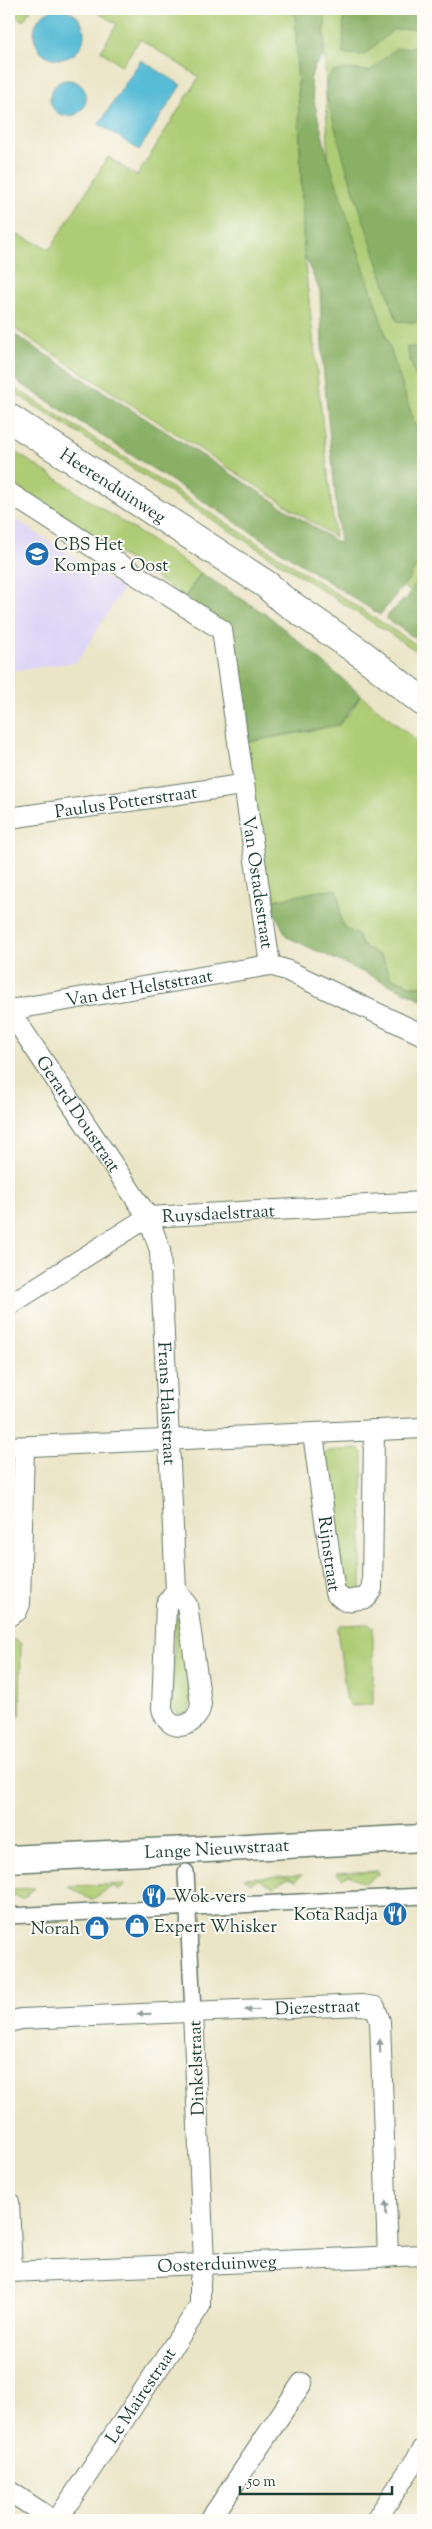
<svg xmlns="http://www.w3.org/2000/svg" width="432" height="2529" viewBox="0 0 432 2529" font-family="'Sorts Mill Goudy',serif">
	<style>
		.built { fill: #ded5f6 }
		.green { fill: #aecc74; stroke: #668454 }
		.forest { fill: #8ab066; stroke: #54764d }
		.water { fill: #57bbd5; stroke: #3b7c84 }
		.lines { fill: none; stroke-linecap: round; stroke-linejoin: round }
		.pedestrian-casing { stroke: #667867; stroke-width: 18 }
		.minor-casing { stroke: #667867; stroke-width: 22 }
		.tertiary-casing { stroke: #667867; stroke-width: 29 }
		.secondary-casing { stroke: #667867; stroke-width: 30 }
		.pedestrian { stroke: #fff; stroke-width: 15 }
		.minor { stroke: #fff; stroke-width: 20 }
		.tertiary { stroke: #fff; stroke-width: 26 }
		.secondary { stroke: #fff; stroke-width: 28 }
		.oneway { fill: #8f9e9a }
		.labels { text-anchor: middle; stroke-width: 4; stroke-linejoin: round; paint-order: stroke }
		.street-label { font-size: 18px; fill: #1f3d34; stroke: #fdfcf7 }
		.poi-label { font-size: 18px; fill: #1f3d34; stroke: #fdfcf7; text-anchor: start }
	</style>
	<rect width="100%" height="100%" fill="#fdfcf7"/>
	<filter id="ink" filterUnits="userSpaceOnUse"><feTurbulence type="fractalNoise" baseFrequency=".02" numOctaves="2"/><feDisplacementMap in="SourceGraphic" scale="10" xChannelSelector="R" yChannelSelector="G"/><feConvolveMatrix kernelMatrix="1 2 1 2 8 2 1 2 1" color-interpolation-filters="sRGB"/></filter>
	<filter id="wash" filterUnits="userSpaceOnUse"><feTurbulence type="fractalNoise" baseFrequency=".0096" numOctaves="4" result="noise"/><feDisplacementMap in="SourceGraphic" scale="20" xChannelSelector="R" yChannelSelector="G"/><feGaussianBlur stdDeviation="1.12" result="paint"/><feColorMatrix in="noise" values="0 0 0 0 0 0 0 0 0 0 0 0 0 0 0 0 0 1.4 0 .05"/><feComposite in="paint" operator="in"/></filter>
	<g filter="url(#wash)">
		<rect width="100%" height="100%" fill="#ebe5c7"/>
		<path class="built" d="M9,515L123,589L77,662L9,671Z"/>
		<path class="green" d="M9,9H31L23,21L9,12Z
			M92,9H295L304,255L335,537L9,325V238L18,235L50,249L108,157L137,176L199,77L140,39L122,66L101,51L117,24Z
			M323,9H423V600L342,546Z
			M9,384L423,649V655L9,389Z
			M9,448L201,573L185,597L9,481Z
			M361,695L423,746V986H412L390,977L382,957L362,945L357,934C331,926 345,909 337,890L320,891L269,901L247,742L321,729L349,715Z
			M360,1449L363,1452L361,1587L360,1589L348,1591L344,1585L325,1454L328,1451Z
			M9,1466L13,1470L9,1601Z
			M175,1618H181L191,1705L187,1713L178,1714L172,1705Z
			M369,1624L373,1627V1703L369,1705L351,1706L347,1702L337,1629L340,1625Z
			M9,1640H16L21,1644L20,1715L13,1721H9Z
			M378,1871L379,1874L365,1883L349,1875L342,1879L336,1873Z
			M302,1875L296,1881L288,1878L274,1887L258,1879L251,1883L244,1878Z
			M126,1884L120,1890L113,1886L91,1900L68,1886Z
			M35,1888L22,1899L15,1895L9,1899V1889Z"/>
		<path class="forest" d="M295,9H326L323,57L314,67L310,80L314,102L328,158L423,449V554L410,577L380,615L9,376V331L340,544L323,366L320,291L304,255Z
			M344,9H423V28L393,30L364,55L343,54Z
			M423,46V323L397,321L347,170L325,92L328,77L333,72L346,69L370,71L395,49Z
			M406,347H423V399Z
			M423,571V643L385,618L403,600H406Z
			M201,573L270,617L361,695L339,725L247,742L232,635L185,597Z
			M337,890C344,909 331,926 357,934L362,945L382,957L390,977L412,986H423V1000L287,937L269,901L320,891Z"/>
		<path class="water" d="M34 34a25 25 0 1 1 50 0a25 25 0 1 1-50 0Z
			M141,60L181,85L139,150L99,124Z
			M50 98a18 18 0 1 1 36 0a18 18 0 1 1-36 0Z"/>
	</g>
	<g filter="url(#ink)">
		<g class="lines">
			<defs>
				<path id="pedestrian" d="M186,1872L193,2012
					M9,1916L423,1896"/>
				<g id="minor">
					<path id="s1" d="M9,493L222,630L270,965L286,970L423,1035"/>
					<path id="s2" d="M9,818L242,785"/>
					<path id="s3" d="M9,1010L148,1217L160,1250L176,1591L166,1605L162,1708C167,1735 198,1729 201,1704L187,1605L176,1591"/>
					<path id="s4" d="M9,1010L270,965"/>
					<path id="s5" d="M9,1305L148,1217L423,1202"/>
					<path id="s6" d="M313,1434L335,1593L345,1601L366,1598L372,1588L374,1430"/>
					<path d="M9,1447L423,1428"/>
					<path d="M9,1616L17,1611L20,1604L24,1447"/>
					<path id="s7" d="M9,2022L21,2019L362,2005L375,2007L380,2021L388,2257"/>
					<path d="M9,2202L12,2272"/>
					<path id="s8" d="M9,2272L423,2255"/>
					<path d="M9,2491L53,2520"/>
					<path id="s9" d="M57,2520L200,2306V2280L204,2263L193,2012"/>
					<path d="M210,2520L302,2383"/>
					<path d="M376,2520L423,2449"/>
				</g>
				<g id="tertiary">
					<path id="s10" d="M9,1859L423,1838"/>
				</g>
				<g id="secondary">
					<path id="s11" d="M9,418L267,585L281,598L362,654L423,702"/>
				</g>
			</defs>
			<use href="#pedestrian" class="pedestrian-casing"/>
			<use href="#minor" class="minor-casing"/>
			<use href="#tertiary" class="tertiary-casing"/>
			<use href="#secondary" class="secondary-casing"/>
			<use href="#pedestrian" class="pedestrian"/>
			<use href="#minor" class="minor"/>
			<use href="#tertiary" class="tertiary"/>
			<use href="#secondary" class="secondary"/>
		</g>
		<defs><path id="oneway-solid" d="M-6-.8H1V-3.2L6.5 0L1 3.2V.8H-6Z" transform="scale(1.25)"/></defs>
		<g class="oneway">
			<use href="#oneway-solid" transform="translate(252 2010) rotate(178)"/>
			<use href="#oneway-solid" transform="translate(144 2014) rotate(178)"/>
			<use href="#oneway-solid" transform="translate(380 2046) rotate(-92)"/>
			<use href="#oneway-solid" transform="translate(386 2208) rotate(-92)"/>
		</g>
	</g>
	<defs>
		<symbol id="school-disc" viewBox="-11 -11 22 22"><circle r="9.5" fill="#1f6fb2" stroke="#fdfcf7"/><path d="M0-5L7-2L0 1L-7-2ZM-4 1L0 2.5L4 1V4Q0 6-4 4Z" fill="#fff"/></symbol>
		<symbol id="restaurant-disc" viewBox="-11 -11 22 22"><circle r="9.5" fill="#1f6fb2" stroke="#fdfcf7"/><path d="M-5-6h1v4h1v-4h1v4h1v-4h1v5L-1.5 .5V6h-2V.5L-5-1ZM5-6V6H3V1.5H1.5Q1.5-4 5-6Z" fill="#fff"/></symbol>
		<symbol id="shop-disc" viewBox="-11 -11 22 22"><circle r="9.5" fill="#1f6fb2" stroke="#fdfcf7"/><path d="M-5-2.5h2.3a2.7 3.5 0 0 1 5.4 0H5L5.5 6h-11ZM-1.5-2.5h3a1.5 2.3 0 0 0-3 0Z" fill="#fff"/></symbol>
	</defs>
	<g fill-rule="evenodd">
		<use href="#school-disc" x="23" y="540" width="28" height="28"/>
		<use href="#restaurant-disc" x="140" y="1882" width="28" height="28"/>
		<use href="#restaurant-disc" x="381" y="1900" width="28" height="28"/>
		<use href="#shop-disc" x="123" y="1912" width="28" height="28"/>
		<use href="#shop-disc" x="83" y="1914" width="28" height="28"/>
	</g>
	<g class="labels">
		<g class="street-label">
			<text dy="6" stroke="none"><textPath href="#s11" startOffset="124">Heerenduinweg</textPath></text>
			<text dy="6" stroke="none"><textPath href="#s2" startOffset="118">Paulus Potterstraat</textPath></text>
			<text dy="6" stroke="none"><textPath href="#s1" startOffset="508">Van Ostadestraat</textPath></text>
			<text dy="6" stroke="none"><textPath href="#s4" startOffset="132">Van der Helststraat</textPath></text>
			<text dy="6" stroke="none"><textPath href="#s3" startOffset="125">Gerard Doustraat</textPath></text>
			<text dy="6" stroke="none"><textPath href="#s5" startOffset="235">Ruysdaelstraat</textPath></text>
			<text dy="6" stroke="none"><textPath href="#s3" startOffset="438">Frans Halsstraat</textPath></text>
			<text dy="6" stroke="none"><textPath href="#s6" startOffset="121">Rijnstraat</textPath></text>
			<text dy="6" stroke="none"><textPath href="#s10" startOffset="208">Lange Nieuwstraat</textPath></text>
			<text dy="6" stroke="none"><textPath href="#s7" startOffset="309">Diezestraat</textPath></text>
			<text transform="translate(196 2068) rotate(-92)" y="6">Dinkelstraat</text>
			<text dy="6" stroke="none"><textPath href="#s8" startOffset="208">Oosterduinweg</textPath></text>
			<text dy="6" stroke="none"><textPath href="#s9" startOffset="150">Le Mairestraat</textPath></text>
		</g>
		<g class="poi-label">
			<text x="54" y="550">CBS Het<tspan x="54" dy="21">Kompas - Oost</tspan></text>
			<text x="172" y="1902">Wok-vers</text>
			<text x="378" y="1920" text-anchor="end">Kota Radja</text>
			<text x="154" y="1932">Expert Whisker</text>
			<text x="80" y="1934" text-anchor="end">Norah</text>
		</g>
	</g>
	<rect width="432" height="2529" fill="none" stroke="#fdfcf7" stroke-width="30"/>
	<path d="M240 2486v8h152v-8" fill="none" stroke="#1f3d34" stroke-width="2.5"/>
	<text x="247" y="2486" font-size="15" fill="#1f3d34" stroke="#fdfcf7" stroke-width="4" paint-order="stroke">50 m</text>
</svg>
